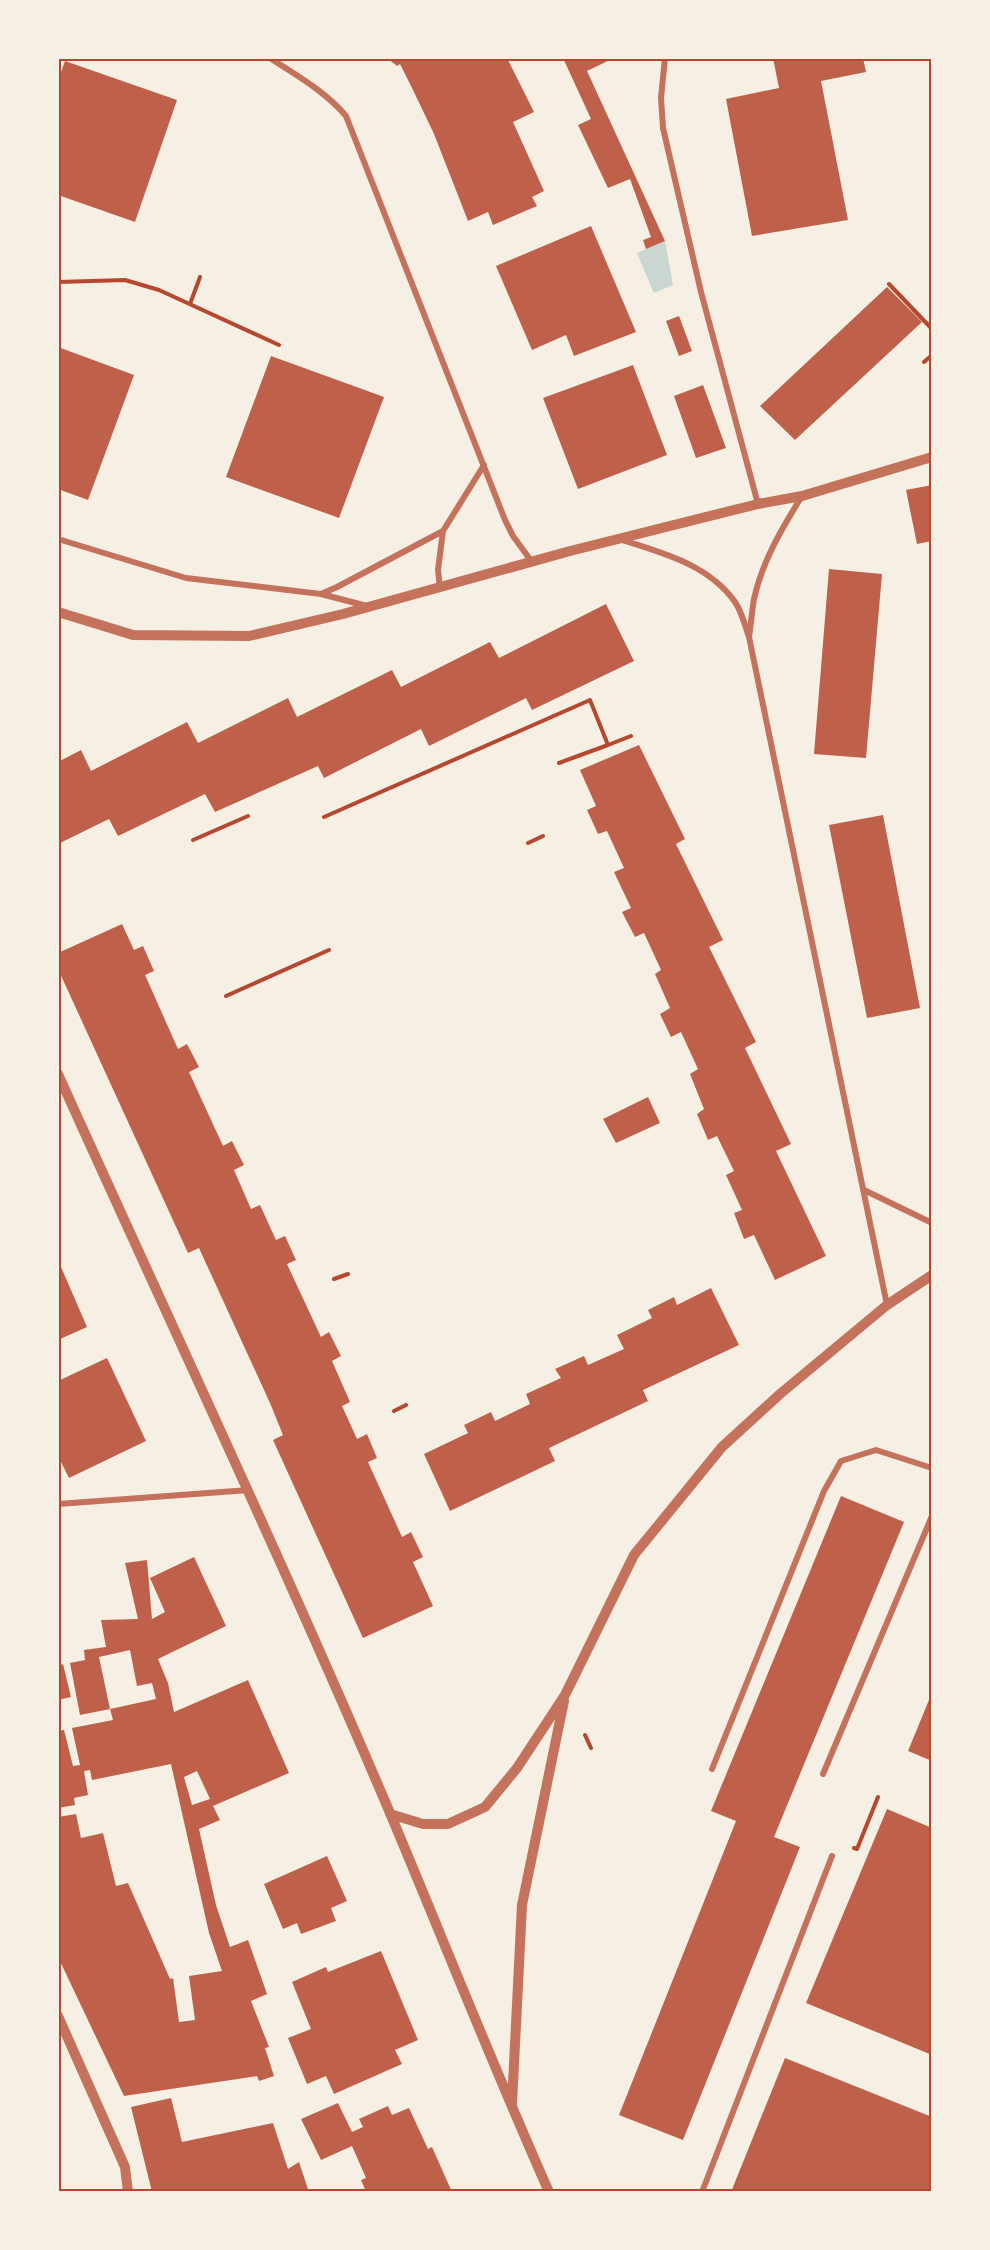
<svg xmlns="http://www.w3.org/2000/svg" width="990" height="2250" viewBox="0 0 990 2250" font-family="Overpass,sans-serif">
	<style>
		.water { fill: #c9d6d2 }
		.building { fill: #bf614a; fill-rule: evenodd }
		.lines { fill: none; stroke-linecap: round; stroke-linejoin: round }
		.path { stroke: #b5482f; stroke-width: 4 }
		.minor { stroke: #c5725c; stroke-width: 6 }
		.tertiary { stroke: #c5725c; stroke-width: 10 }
		.neatline { fill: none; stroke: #b5482f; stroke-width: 2 }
	</style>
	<rect width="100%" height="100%" fill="#f6efe4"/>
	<path class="water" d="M665,241L673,285L654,293L637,253Z"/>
	<path class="building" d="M387,58H507L534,112L513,122L544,191L532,197L537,206L493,225L488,212L468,221L434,134L413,90L400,64L397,66Z
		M563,58H614L587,71L665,241L646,249L643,240L651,237L630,179L608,188L578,125L591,119Z
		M773,58H863L866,72L821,81L848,220L752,236L726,99L779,88Z
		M65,61L177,100L135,222L58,195V81Z
		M591,226L636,332L574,356L566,335L532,350L496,266Z
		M887,287L922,322L795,440L760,406Z
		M679,316L692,351L679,356L666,321Z
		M58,347L134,375L88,500L58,489Z
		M271,356L384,397L339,518L226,477Z
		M633,365L667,455L578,489L543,398Z
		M703,385L726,448L696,458L674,396Z
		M932,485V541L917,544L906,490Z
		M829,569L882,574L866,758L814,754Z
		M606,604L634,661L532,710L526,698L429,746L421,729L324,778L318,766L215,812L205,794L118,836L109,819L58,844V762L81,750L91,771L187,722L198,743L288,698L297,717L392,670L401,687L490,642L499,658Z
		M639,745L685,839L676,844L723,940L709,947L756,1042L745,1048L791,1144L776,1151L826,1256L775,1280L754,1235L744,1239L734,1213L742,1210L726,1175L734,1171L717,1136L708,1140L697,1114L704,1109L690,1074L698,1069L681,1032L671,1037L660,1014L670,1008L655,974L661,970L644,933L635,937L622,912L631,908L614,872L624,868L607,831L598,834L587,810L596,806L580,770Z
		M883,815L920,1008L867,1018L829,825Z
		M122,924L134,950L143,946L154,971L145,975L178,1049L187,1044L199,1067L189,1072L223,1146L232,1141L244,1165L234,1170L251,1209L260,1205L276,1240L285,1236L296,1260L287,1264L321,1337L329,1332L341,1356L332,1361L350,1402L342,1406L357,1439L367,1434L377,1458L368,1462L402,1537L411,1532L423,1557L413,1562L433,1606L363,1638L273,1440L283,1435L270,1403L199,1248L188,1253L58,969V953Z
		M648,1097L660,1123L616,1143L603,1119Z
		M58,1260L87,1327L58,1340Z
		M711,1288L739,1345L643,1390L648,1401L549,1448L555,1461L450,1511L424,1454L468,1433L464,1425L491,1412L495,1421L530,1404L526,1394L561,1378L555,1369L584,1356L588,1365L624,1349L617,1335L652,1318L648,1310L674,1297L677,1305Z
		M107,1358L146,1441L69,1478L58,1456V1381Z
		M841,1496L904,1522L774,1837L800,1847L683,2140L619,2115L736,1821L711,1811Z
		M194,1557L226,1626L158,1659L168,1683L174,1712L248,1680L289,1773L213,1806L220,1820L199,1829L216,1905L230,1947L248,1940L267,1994L251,2001L269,2047L265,2048L274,2076L259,2081L257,2076L124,2096L58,1957V1817L76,1814L81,1838L103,1833L116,1886L128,1883L170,1979L173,1978L179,2022L195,2020L189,1976L222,1971L209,1933L171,1764L92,1780L90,1770L84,1771L88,1795L74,1798L75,1805L58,1808V1731L64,1730L73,1766L80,1765L72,1728L113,1720L110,1709L80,1715L70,1663L85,1660L84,1650L106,1647L101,1620L138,1619L125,1563L147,1560L152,1619L165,1612L150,1578ZM130,1650L137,1686L152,1683L156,1699L110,1709L99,1657ZM197,1771L210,1799L192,1805L184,1777Z
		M63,1664L71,1697L58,1700V1666Z
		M931,1695H932V1761L908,1751Z
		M887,1809L932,1828V2055L806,2003Z
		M327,1856L347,1901L331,1908L336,1921L301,1934L297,1923L283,1929L264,1884Z
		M381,1951L418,2040L395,2050L402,2064L334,2094L326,2076L307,2084L288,2038L311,2029L292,1982L326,1967L328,1972Z
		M785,2058L932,2117V2192H731Z
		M171,2098L182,2142L273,2123L288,2169L299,2162L309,2192H152L131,2107Z
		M338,2103L352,2132L363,2127L359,2119L388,2106L392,2115L409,2108L428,2149L432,2147L452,2192H366L361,2180L366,2178L352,2146L321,2160L301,2119Z"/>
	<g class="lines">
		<path class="path" d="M58,282L125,280L159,290L279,345
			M889,284L932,329
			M190,304L200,277
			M924,362L932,355
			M608,745L631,736
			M324,817L590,700L608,745L559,763
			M193,840L248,816
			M528,843L543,836
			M226,996L329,950
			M334,1279L348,1274
			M394,1411L406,1405
			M585,1735L591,1748
			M854,1848L857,1849L878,1797"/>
		<path class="minor" d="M270,58C297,76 325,91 346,116L505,520L513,536L532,562
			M665,58L661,98L663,128L701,292L758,504
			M58,539L186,578L321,594L367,606
			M622,540C663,553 709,565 735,602C742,612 745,626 749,637L887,1305
			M440,588L438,570L443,531L484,465
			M321,594L337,587L443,531
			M749,637C751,624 752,611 754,599C762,562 782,528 802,496
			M864,1190L932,1223
			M58,1504L249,1490
			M712,1769L824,1491L841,1461L876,1450L932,1468
			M823,1774L932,1516
			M702,2192L832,1856"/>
		<path class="tertiary" d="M58,612L133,635L249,636L343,614L570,551L758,504L802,496L932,457
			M58,1074C169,1320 284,1564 390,1813C443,1939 493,2066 549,2192
			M390,1814L423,1824H448L485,1807L517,1768L565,1695L634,1555L722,1447L780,1394L887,1305L932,1275
			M58,2016L125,2167L128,2192
			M512,2104L522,1905L564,1701"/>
	</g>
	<rect width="990" height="2250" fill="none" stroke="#f6efe4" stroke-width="120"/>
	<rect x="60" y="60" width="870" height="2130" class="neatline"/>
</svg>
